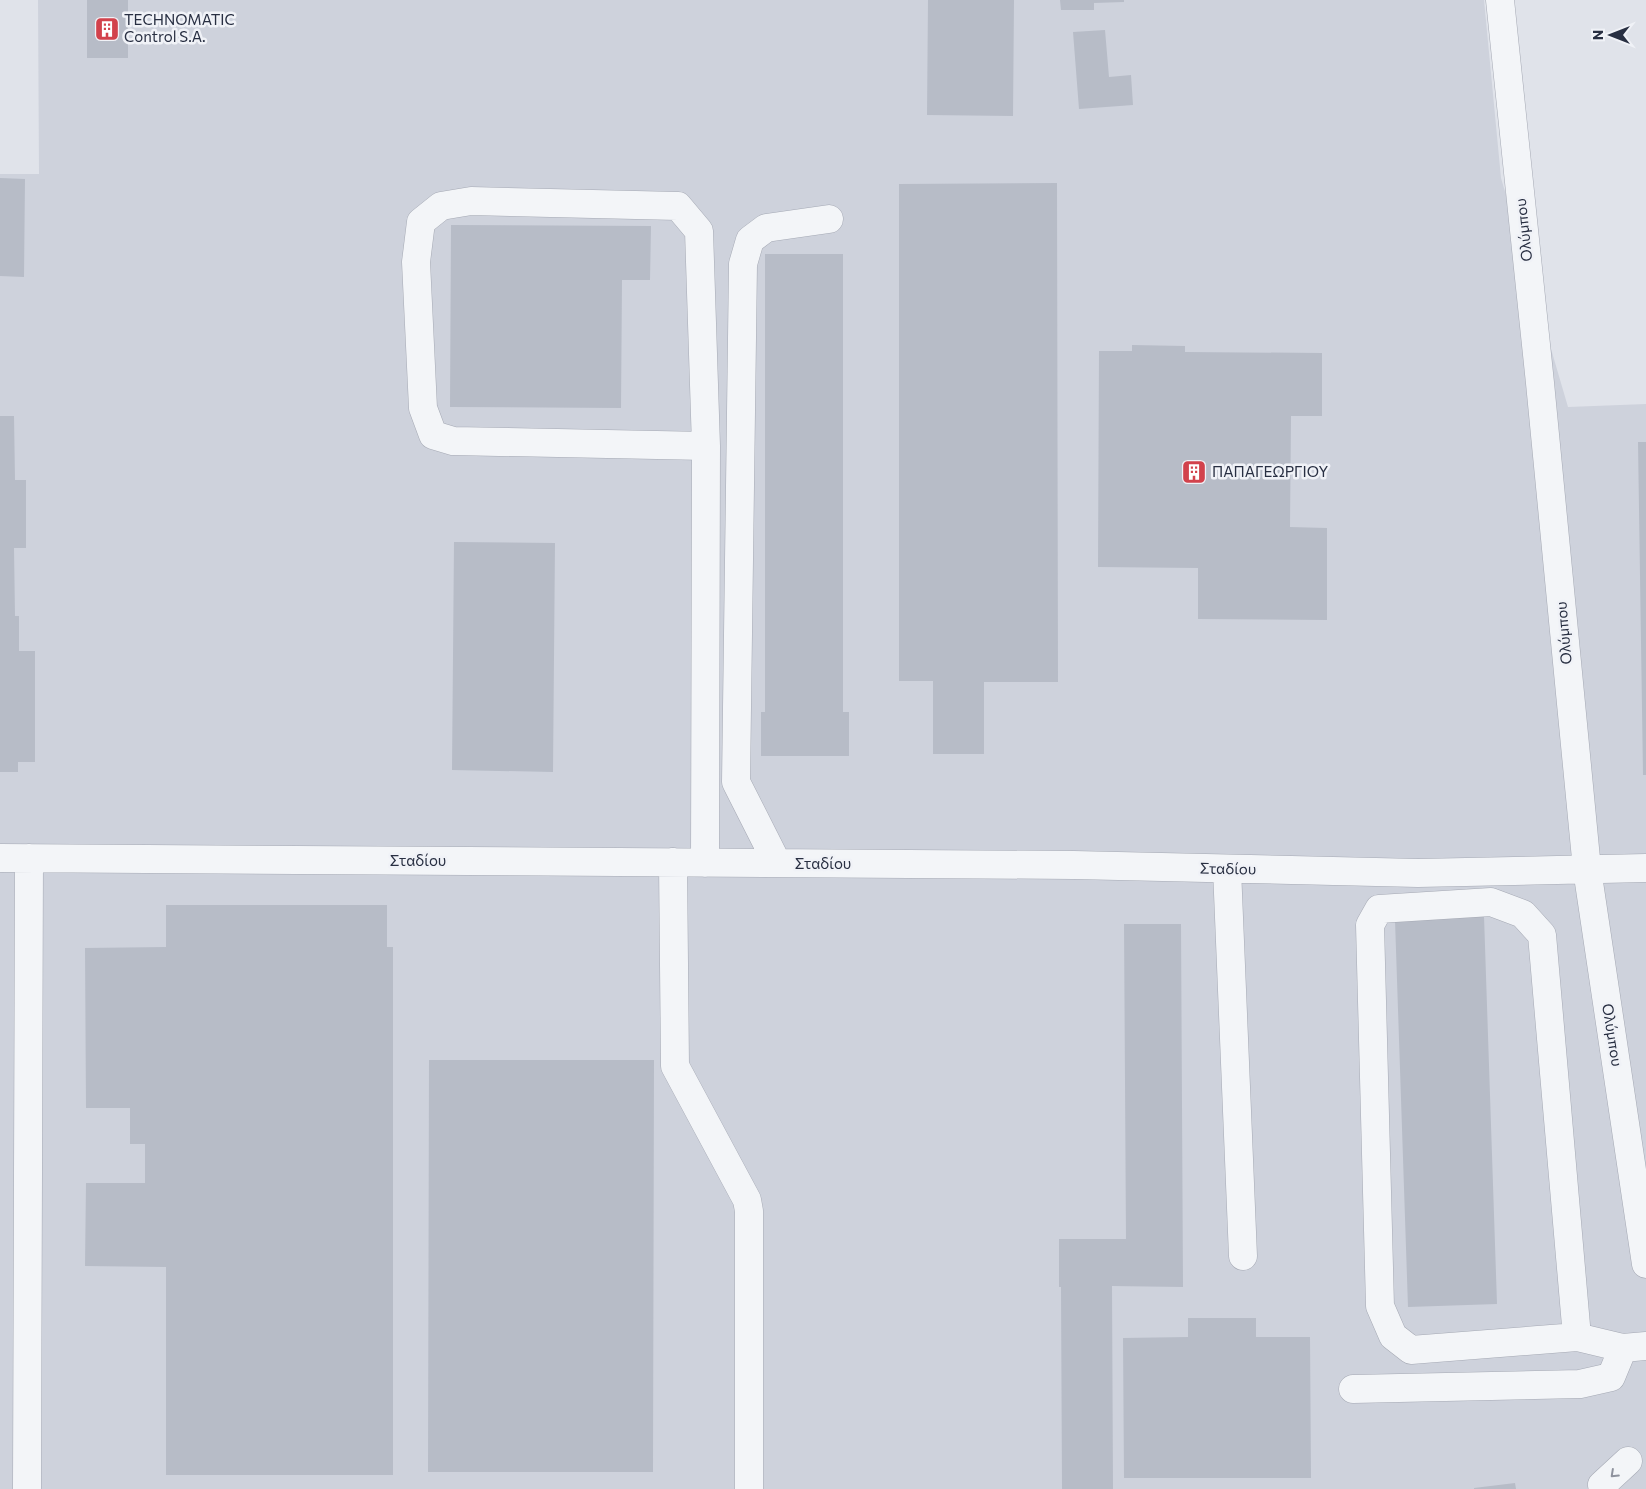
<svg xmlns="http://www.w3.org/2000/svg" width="1646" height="1489" viewBox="0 0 1646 1489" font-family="Commissioner,sans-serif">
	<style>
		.built { fill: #ced2dc }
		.building { fill: #b7bcc7 }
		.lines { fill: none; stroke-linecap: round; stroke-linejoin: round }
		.minor-casing { stroke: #a5a9b4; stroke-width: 29 }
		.minor { stroke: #f3f5f8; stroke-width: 28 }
		.oneway { stroke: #8e929d }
		.labels { text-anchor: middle; stroke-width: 5; stroke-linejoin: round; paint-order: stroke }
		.poi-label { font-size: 15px; fill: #282f42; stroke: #f0f2f7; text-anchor: start }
		.street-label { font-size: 15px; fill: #282f42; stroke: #f0f2f7 }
	</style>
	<rect width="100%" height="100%" fill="#e0e3ea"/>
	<path class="built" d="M38,0H1484L1501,178L1568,407L1646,404V1489H0V174H39Z"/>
	<path class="building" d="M87,0H128V58H87Z
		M928,0H1014L1013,116L927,115Z
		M1060,0H1124V2L1094,3V10H1061Z
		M1105,30L1109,77L1131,75L1133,105L1079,109L1073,32Z
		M0,178L25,179L24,277L0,276Z
		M1057,183L1058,682H984V754H933V681H899V184Z
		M451,225L651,226L650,280H622L621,408L450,407Z
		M765,254H843V712H849V756H761V712H765Z
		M1132,345L1185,346V352L1322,353V416H1291L1290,527L1327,528V620L1198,619V568L1098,567L1099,351H1132Z
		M0,416H14L15,480H26V548H14L15,616H19V651H35V762H18V772H0Z
		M1638,442H1646V775H1643Z
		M454,542L555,543L553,772L452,770Z
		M166,905H387V947H393V1475H166V1267L85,1266L86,1183H145V1144H130V1108H86L85,948L166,947Z
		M1484,916L1497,1304L1408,1307L1395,920Z
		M1124,924H1181L1183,1287L1112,1286L1113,1489H1062L1061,1287H1059V1239H1126Z
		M429,1060H654L653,1472H428Z
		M1188,1318H1256V1337H1310L1311,1478H1124L1123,1338L1188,1337Z
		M1515,1483L1516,1489H1474V1488Z"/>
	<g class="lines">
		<defs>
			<path id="minor" d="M1500,0L1540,383L1587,869L1646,1264
				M0,858L1074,865L1418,873L1646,868
				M673,862L675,1066L747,1200L749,1211V1489
				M705,863L706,446L699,231L678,206L471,201L441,206L421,222L416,262L423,408L433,435L453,441L706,446
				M777,863L736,782L743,264L750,240L766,228L829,219
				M1227,869L1243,1256
				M1577,1337L1411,1350L1393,1336L1380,1306L1370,925L1379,909L1491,902L1523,914L1542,935L1577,1337L1623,1348L1646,1346
				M1353,1389L1580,1384L1611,1377L1623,1348
				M27,1489L29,858
				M1603,1489L1602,1485L1628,1461"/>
		</defs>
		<use href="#minor" class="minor-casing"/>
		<use href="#minor" class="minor"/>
	</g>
	<defs><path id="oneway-chevron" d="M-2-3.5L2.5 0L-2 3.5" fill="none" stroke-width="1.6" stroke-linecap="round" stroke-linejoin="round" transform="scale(1.25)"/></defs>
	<use class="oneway" href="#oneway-chevron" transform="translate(1614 1474) rotate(137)"/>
	<defs>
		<symbol id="building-square" viewBox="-11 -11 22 22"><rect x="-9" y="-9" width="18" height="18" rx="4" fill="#d2424c" stroke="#f0f2f7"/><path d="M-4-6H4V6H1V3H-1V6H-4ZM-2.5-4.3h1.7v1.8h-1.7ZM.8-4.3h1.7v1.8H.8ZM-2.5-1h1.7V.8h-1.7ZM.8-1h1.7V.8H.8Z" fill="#fff"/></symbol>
	</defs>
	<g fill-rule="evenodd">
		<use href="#building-square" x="93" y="15" width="28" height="28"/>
		<use href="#building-square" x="1180" y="458" width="28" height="28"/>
	</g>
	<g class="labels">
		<g class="poi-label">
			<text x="124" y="25">TECHNOMATIC<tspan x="124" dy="17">Control S.A.</tspan></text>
			<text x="1212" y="477">ΠΑΠΑΓΕΩΡΓΙΟΥ</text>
		</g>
		<g class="street-label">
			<text transform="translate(1524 230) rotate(-96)" y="5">Ολύμπου</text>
			<text transform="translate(1564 633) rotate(-95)" y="5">Ολύμπου</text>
			<text x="418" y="866">Σταδίου</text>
			<text x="823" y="869">Σταδίου</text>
			<text transform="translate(1228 869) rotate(1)" y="5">Σταδίου</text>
			<text transform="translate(1612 1035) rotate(81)" y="5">Ολύμπου</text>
		</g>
	</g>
	<g transform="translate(1611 35) rotate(270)" stroke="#f0f2f7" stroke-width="4" paint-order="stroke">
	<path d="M0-4L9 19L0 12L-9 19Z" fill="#282f42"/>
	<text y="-8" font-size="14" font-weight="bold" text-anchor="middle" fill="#282f42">N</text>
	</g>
</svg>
